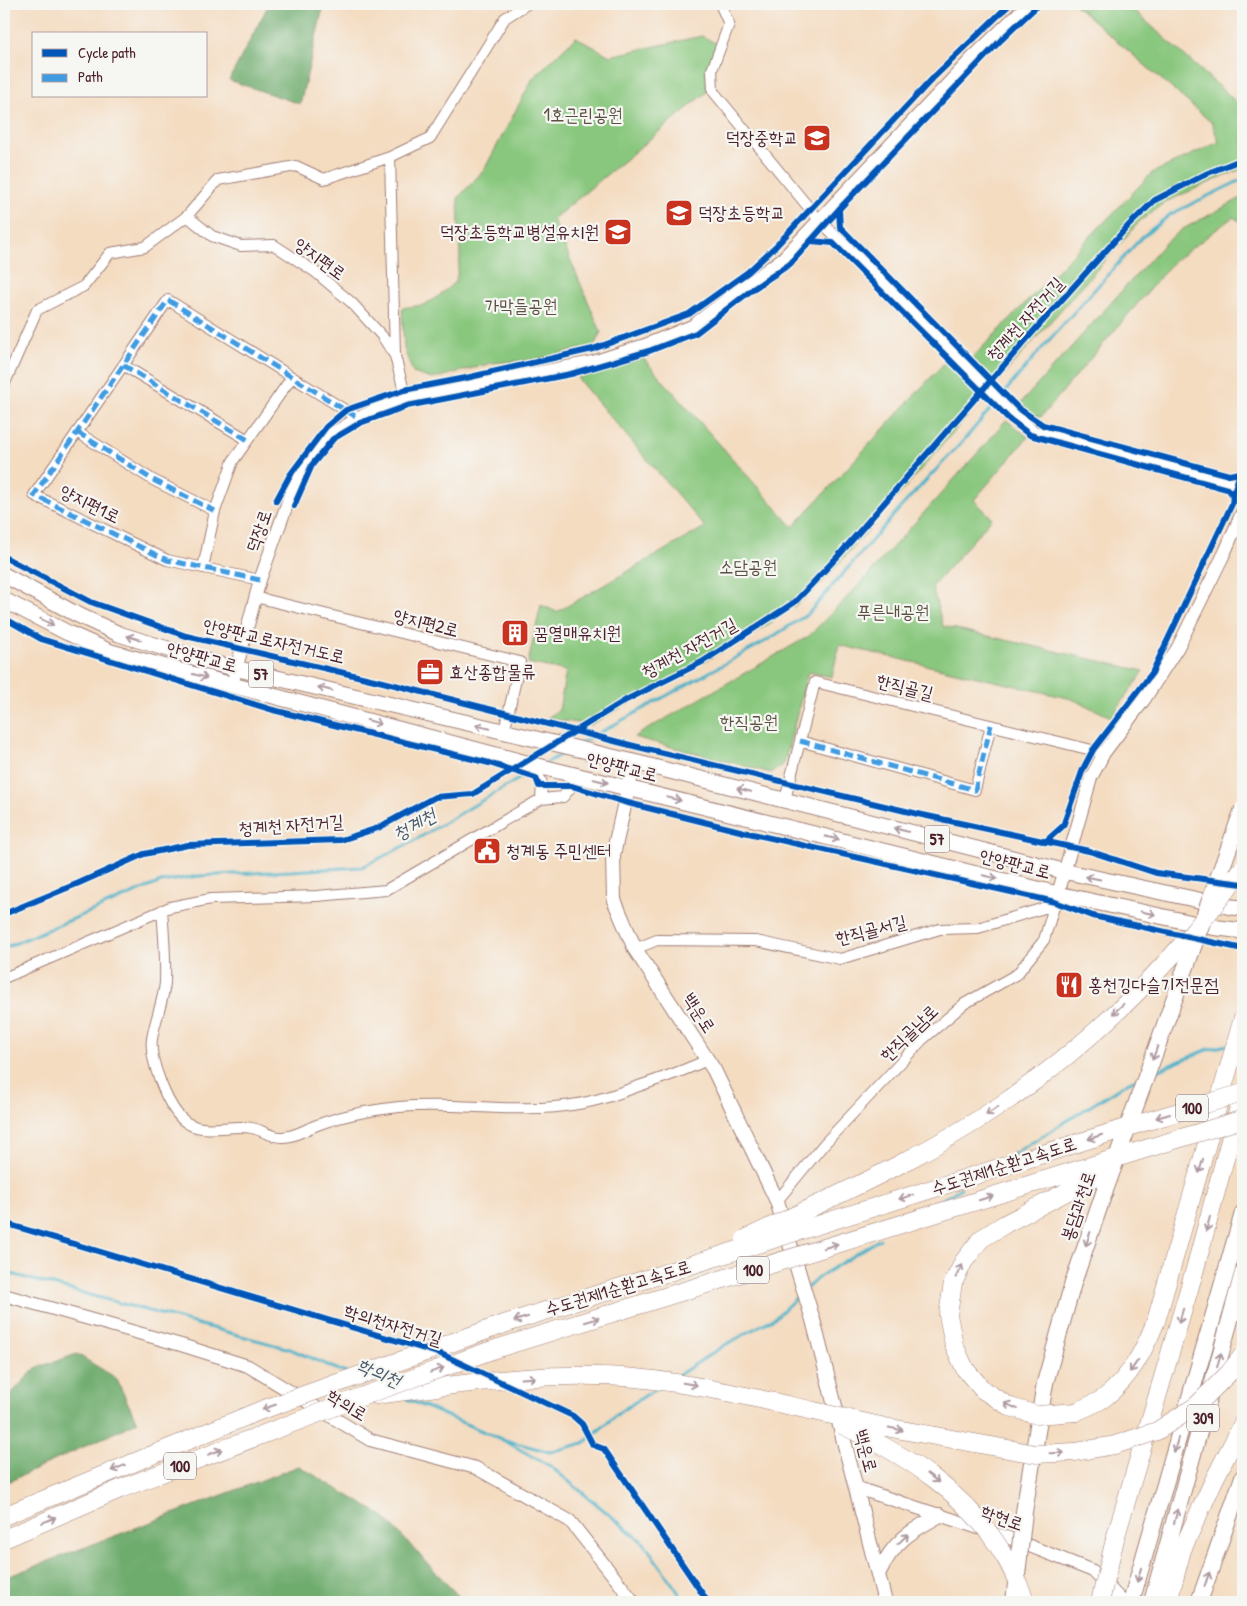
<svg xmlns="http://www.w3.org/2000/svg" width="1247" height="1606" viewBox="0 0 1247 1606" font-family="'Patrick Hand','Poor Story',sans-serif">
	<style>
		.green { fill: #89c77e; stroke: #6a7354 }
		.forest { fill: #6eac6d; stroke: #5c664c }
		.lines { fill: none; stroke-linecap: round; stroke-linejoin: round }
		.stream { stroke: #4ab2c9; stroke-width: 3 }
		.minor-casing { stroke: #9f7e76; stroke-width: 12 }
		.tertiary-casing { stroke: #9f7e76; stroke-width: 14 }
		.secondary-casing { stroke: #9f7e76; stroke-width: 16 }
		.primary-casing { stroke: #9f7e76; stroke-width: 17 }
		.trunk-casing { stroke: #9f7e76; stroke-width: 18 }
		.motorway-casing { stroke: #9f7e76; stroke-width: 19 }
		.minor { stroke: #fff; stroke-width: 10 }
		.tertiary { stroke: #fff; stroke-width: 12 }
		.secondary { stroke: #fff; stroke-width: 14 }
		.primary { stroke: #fff; stroke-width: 15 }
		.trunk { stroke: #fff; stroke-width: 16 }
		.motorway { stroke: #fff; stroke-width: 18 }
		.trunk-bridge-casing { stroke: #9f7e76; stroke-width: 18; stroke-linecap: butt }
		.motorway-bridge-casing { stroke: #9f7e76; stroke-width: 19; stroke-linecap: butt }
		.trunk-bridge { stroke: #fff; stroke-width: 16 }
		.motorway-bridge { stroke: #fff; stroke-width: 18 }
		.quiet { stroke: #409be1; stroke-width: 5; stroke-dasharray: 10 5; stroke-linecap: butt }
		.cycleway-casing { stroke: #f6f6f2; stroke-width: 9 }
		.cycleway { stroke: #0057b8; stroke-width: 6 }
		.oneway { stroke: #ae9aa0 }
		.labels { text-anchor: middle; stroke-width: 4.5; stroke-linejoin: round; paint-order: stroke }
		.shield { fill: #f6f6f2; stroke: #7e6067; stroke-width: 1 }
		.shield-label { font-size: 16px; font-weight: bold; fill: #4a1f2b }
		.park-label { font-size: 18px; fill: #5d5144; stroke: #f6f6f2 }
		.poi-label { font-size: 18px; fill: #4a1f2b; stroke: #f6f6f2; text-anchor: start }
		.street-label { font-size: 18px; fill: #4a1f2b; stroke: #f6f6f2 }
		.water-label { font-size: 19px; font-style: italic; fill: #4a5a6a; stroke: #f6f6f2 }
	</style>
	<rect width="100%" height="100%" fill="#f6f6f2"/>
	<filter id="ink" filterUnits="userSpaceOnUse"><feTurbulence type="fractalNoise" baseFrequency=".02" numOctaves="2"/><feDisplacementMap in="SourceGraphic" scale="10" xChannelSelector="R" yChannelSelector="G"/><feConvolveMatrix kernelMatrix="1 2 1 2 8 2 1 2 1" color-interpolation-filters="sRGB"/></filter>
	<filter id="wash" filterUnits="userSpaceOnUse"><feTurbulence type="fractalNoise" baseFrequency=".0096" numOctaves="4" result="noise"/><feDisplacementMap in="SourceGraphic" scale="20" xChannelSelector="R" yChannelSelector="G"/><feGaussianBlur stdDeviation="1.12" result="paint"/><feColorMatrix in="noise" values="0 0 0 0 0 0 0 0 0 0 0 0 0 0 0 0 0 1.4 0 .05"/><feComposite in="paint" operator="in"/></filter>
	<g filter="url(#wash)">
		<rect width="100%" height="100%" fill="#f4dcc1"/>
		<path class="green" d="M1074,4H1127L1243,108V168L1165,202L1140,221L995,384L972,358L1152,173L1219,142L1212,123Z
			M702,36L717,44L707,69V92L553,219L601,332L594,346L533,360L492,363L432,379L413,373L404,348L402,308L424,305L439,296L456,281L460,258L458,198L484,170L533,78L576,37L610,56Z
			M1243,197V223L1233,217L1172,263L1041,417L1029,413L1019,405L1165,243L1183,229Z
			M643,358L793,527L947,360L983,398L820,585L796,605L765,627L590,725L547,718L559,710L566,671L528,663L541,605L557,612L705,527L577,378Z
			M1006,420L1028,437L974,500L992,518L932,587L943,626L1144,671L1111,717L1072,699L839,645L832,677L808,672L784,764L771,773L634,737L809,636L858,586L983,447Z"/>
		<path class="forest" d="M269,4H324L300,104L229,80Z
			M77,1354L116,1378L137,1422L4,1484V1401L36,1368Z
			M299,1466L383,1516L464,1602H4V1578Z"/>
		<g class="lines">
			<path class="stream" d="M579,744L766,641L808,614L901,507L965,439L1042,348L1142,237L1171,214L1243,179
				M546,763L567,751
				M4,948L161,882L199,876L362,867L412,842L532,771
				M1154,1072L1209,1049L1228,1045
				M1012,1155L1129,1082L1139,1078
				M930,1207L961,1188
				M4,1272L290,1349L346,1373
				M807,1288L819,1277L880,1239
				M677,1376L725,1345L776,1317L800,1294
				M407,1399L501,1439L550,1466L644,1543L685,1602
				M501,1439L550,1452L584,1443L621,1411L659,1387"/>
		</g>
	</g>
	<g filter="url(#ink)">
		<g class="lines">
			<defs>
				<path id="minor" d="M720,4L729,24L712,70L713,91L819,220L986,384L1033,431L1243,484
					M187,216L218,180L296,166L324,179L390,157
					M395,355L390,157L430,138L505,18L527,4
					M123,365L248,440
					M4,385L37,310L84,286L110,253L145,247L187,216L212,236L241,246L274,245L314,271L352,303L382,336L395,356L406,399
					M77,432L153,480L215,511
					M203,568L215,511L233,461L292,377
					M260,580L167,560L34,495L168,300L358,418
					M255,597L520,662L504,732
					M800,741L975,790L991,725
					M534,765L542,783L541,799
					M785,800L815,682L1104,753
					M162,910C164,934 166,959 165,983C163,1002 155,1020 152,1039C149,1059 167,1105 182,1119C201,1137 229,1123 252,1128C262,1130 271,1137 281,1137C293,1138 306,1129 317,1125C343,1115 371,1110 399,1107C458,1101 518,1115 578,1104C598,1101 617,1094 636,1087C660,1079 684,1071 707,1060
					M635,949L657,940L756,941L840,959L940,929L978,928L1054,905
					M4,978L170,907L211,899L317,896L386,890L541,799L563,797L580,776
					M777,1201L824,1144L922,1040L964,1004L1017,974L1044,940L1056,900"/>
				<path id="tertiary" d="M232,685L260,580L295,482L310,458L331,435L358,418L397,401L438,392L593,362L645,345L692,326L783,258L974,56L1028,4
					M1058,894L1091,778L1104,753L1144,700L1178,647L1225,552L1243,510
					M4,1295L181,1345L248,1366L370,1440L476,1468L570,1521L634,1602
					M857,1488L1012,1539L1093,1571L1123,1602"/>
				<path id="secondary" d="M634,762L613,855L614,900L635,949L714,1070L777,1201L813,1320L885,1602
					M878,1574C894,1541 909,1532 940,1515"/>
				<path id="primary" d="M4,575L76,614L119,634L213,663L634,762L1063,871L1231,907L1243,908
					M4,600L68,633L111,652L232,685L534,765L1058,894L1211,927L1243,931"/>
				<path id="trunk" d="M1024,1512L1045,1383L1073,1283L1104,1193
					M1131,1602L1243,1213
					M1152,1602L1243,1273
					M1199,1602L1243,1477"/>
				<path id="motorway" d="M376,1395C462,1384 549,1370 636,1378C697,1384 755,1398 814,1411
					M1076,1412C1085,1407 1096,1404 1104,1398C1130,1378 1144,1351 1156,1321L1243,1018
					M1115,1539L1195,1269L1243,1092
					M1168,1602L1182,1550L1214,1480L1243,1423"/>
			</defs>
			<use href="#minor" class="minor-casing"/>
			<use href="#tertiary" class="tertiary-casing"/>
			<use href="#secondary" class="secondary-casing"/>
			<use href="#primary" class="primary-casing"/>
			<use href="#trunk" class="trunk-casing"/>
			<use href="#motorway" class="motorway-casing"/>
			<use href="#minor" class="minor"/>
			<use href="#tertiary" class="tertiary"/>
			<use href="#secondary" class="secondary"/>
			<use href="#primary" class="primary"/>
			<use href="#trunk" class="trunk"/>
			<use href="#motorway" class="motorway"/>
			<defs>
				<path id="trunk-bridge" d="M1104,1193L1243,809
					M1014,1602L1024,1512"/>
				<path id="motorway-bridge" d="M745,1239C833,1197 923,1158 1004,1103C1074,1055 1139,995 1194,931C1211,910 1227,889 1243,868
					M814,1411L885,1427L1036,1454L1075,1452L1115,1445L1157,1431L1196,1406L1229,1373L1243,1355
					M1076,1412L1037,1415L1010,1407L983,1390L965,1369L954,1345L948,1315L953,1283L964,1261L981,1239L1005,1224L1112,1168
					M842,1425C906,1455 969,1494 1005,1557C1014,1571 1019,1587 1026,1602
					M4,1516L259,1411L507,1323L1141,1123L1243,1093
					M4,1539L120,1489L358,1398L492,1350L1243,1119
					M1100,1602L1115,1539"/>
			</defs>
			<use href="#trunk-bridge" class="trunk-bridge-casing"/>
			<use href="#motorway-bridge" class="motorway-bridge-casing"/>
			<use href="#trunk-bridge" class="trunk-bridge"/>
			<use href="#motorway-bridge" class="motorway-bridge"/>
			<path class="quiet" d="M123,365L248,440
				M77,432L153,480L215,511
				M260,580L167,560L34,495L168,300L358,418
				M800,741L975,790L991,725"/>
			<defs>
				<path id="cycleway" d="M839,210L840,227L1018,408L1043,425L1229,475L1240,473
					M811,241L833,243L1009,419L1030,435L1227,489L1233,495
					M276,501L290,475L326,427L346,410L404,390L466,378L593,349L689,314L748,272L775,247L934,77L1010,4
					M294,506L312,465L333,439L360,423L407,406L571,374L649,351L696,333L753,289L790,264L841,207L1001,40L1039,4
					M4,557L91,602L186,636L383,682L634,746L918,814L1089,851L1156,873L1243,884
					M4,618L41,639L273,710L489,763L536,778L539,786H572L624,802L744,832L1055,902L1093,916L1243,949
					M1045,842L1063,826L1083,769L1093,750L1152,673L1232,504L1233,495L1240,473L1243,472
					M4,914L79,883L144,854L188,845L341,840L378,828L435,797L473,794L626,700L702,662L795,602L839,555L1032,333L1129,225L1155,200L1208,173L1243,159
					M4,1223L441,1354L573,1416L582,1424L593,1445L604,1449L708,1602"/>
			</defs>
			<use href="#cycleway" class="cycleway-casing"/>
			<use href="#cycleway" class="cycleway"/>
		</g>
		<defs><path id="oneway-shaft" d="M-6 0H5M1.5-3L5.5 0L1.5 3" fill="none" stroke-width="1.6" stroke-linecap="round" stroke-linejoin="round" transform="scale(1.25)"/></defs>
		<g class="oneway">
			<use href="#oneway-shaft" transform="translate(47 622) rotate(27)"/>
			<use href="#oneway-shaft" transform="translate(134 638) rotate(-163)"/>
			<use href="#oneway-shaft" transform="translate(200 676) rotate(15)"/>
			<use href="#oneway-shaft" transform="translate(325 689) rotate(-166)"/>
			<use href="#oneway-shaft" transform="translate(374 722) rotate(15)"/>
			<use href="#oneway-shaft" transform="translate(483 727) rotate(-166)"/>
			<use href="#oneway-shaft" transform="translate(601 781) rotate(14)"/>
			<use href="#oneway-shaft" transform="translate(744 790) rotate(-166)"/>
			<use href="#oneway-shaft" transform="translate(674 799) rotate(14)"/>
			<use href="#oneway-shaft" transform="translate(901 830) rotate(-166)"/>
			<use href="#oneway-shaft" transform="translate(832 838) rotate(14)"/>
			<use href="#oneway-shaft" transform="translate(990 877) rotate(14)"/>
			<use href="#oneway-shaft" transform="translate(1093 878) rotate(-168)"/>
			<use href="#oneway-shaft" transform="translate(1148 913) rotate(12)"/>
			<use href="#oneway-shaft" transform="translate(1118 1009) rotate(137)"/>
			<use href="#oneway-shaft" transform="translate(1155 1053) rotate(110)"/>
			<use href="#oneway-shaft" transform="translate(992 1111) rotate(148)"/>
			<use href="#oneway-shaft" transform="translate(1163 1116) rotate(164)"/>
			<use href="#oneway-shaft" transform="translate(1095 1137) rotate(162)"/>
			<use href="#oneway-shaft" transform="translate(1201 1166) rotate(106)"/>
			<use href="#oneway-shaft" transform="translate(906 1197) rotate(162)"/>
			<use href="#oneway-shaft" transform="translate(986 1198) rotate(-17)"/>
			<use href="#oneway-shaft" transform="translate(1208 1224) rotate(105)"/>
			<use href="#oneway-shaft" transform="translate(1088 1239) rotate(109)"/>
			<use href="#oneway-shaft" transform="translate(831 1246) rotate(-17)"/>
			<use href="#oneway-shaft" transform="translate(959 1271) rotate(-63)"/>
			<use href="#oneway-shaft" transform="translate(1181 1316) rotate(107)"/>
			<use href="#oneway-shaft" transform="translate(521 1319) rotate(163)"/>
			<use href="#oneway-shaft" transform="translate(592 1320) rotate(-17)"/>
			<use href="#oneway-shaft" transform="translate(1219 1360) rotate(-75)"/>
			<use href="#oneway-shaft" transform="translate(1134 1366) rotate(125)"/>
			<use href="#oneway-shaft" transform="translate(437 1370) rotate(-20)"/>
			<use href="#oneway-shaft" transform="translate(528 1378) rotate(-3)"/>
			<use href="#oneway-shaft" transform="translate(690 1384) rotate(10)"/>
			<use href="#oneway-shaft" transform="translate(1011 1406) rotate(-156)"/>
			<use href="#oneway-shaft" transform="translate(269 1407) rotate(161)"/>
			<use href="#oneway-shaft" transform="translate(896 1429) rotate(11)"/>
			<use href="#oneway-shaft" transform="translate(1176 1445) rotate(106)"/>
			<use href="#oneway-shaft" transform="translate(215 1452) rotate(-21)"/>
			<use href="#oneway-shaft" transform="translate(1057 1453) rotate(-2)"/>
			<use href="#oneway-shaft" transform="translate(118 1468) rotate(158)"/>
			<use href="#oneway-shaft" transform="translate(933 1478) rotate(38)"/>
			<use href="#oneway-shaft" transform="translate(1176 1516) rotate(-75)"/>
			<use href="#oneway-shaft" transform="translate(49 1520) rotate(-23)"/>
			<use href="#oneway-shaft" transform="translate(903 1539) rotate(-43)"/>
			<use href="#oneway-shaft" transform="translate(1139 1575) rotate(106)"/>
			<use href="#oneway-shaft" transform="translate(1207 1579) rotate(-71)"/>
		</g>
	</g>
	<defs>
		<symbol id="school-square" viewBox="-11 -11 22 22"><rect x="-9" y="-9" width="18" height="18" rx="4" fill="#c8321e" stroke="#f6f6f2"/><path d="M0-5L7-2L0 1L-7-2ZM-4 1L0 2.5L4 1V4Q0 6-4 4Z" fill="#fff"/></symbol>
		<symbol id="building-square" viewBox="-11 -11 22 22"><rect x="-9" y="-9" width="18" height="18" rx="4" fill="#c8321e" stroke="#f6f6f2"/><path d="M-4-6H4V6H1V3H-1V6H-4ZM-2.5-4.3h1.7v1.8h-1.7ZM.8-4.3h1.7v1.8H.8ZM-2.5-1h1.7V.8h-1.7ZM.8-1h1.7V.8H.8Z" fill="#fff"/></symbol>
		<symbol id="office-square" viewBox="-11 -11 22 22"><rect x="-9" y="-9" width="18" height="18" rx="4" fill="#c8321e" stroke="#f6f6f2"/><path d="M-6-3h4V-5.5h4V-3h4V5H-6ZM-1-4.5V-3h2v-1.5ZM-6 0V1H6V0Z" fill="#fff"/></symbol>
		<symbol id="civic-square" viewBox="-11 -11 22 22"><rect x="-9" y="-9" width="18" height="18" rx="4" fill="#c8321e" stroke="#f6f6f2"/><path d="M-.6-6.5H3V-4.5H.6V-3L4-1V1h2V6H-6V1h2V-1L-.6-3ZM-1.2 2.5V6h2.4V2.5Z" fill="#fff"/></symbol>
		<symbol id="restaurant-square" viewBox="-11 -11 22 22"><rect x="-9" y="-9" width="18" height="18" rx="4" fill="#c8321e" stroke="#f6f6f2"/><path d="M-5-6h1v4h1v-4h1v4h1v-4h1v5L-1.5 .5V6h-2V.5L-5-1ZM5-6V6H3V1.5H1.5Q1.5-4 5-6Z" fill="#fff"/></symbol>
	</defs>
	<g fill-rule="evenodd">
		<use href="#school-square" x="801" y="122" width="32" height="32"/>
		<use href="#school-square" x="663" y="197" width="32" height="32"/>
		<use href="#school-square" x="602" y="216" width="32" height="32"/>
		<use href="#building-square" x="499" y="617" width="32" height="32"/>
		<use href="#office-square" x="414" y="656" width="32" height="32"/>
		<use href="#civic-square" x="471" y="835" width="32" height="32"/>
		<use href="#restaurant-square" x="1053" y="969" width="32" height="32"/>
	</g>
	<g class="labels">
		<g class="shield">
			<rect x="248.5" y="660.5" width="25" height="27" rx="4"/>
			<rect x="924.5" y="825.5" width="25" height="27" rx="4"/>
			<rect x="1176" y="1094.5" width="32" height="27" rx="4"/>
			<rect x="737" y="1256.5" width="32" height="27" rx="4"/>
			<rect x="1187" y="1404.5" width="32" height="27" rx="4"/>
			<rect x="164" y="1452.5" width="32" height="27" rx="4"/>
		</g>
		<g class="shield-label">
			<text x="261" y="680">57</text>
			<text x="937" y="845">57</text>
			<text x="1192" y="1114">100</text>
			<text x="753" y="1276">100</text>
			<text x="1203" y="1424">309</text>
			<text x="180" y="1472">100</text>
		</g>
		<g class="park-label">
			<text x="583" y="121">1호근린공원</text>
			<text x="521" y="312">가막들공원</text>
			<text x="748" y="573">소담공원</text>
			<text x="893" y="618">푸른내공원</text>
			<text x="749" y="728">한직공원</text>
		</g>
		<g class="poi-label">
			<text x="798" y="144" text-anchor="end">덕장중학교</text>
			<text x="698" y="219">덕장초등학교</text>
			<text x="599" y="238" text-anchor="end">덕장초등학교병설유치원</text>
			<text x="534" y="639">꿈열매유치원</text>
			<text x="449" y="678">효산종합물류</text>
			<text x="506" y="857">청계동 주민센터</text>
			<text x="1088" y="991">홍천깅다슬기전문점</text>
		</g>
		<g class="street-label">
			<text transform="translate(320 259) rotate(36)" y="6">양지편로</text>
			<text transform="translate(1025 319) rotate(-48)" y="6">청계천 자전거길</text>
			<text transform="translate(90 504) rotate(26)" y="6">양지편1로</text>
			<text transform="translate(259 531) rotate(-71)" y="6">덕장로</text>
			<text transform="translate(426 623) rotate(14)" y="6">양지편2로</text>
			<text transform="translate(274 641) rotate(13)" y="6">안양판교로자전거도로</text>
			<text transform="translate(689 648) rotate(-29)" y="6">청계천 자전거길</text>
			<text transform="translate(202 657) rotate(15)" y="6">안양판교로</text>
			<text transform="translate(905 687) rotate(14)" y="6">한직골길</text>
			<text transform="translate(622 767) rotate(14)" y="6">안양판교로</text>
			<text transform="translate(291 825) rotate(-4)" y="6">청계천 자전거길</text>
			<text transform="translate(1015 864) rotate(14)" y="6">안양판교로</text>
			<text transform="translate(871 930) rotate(-14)" y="6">한직골서길</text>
			<text transform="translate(699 1013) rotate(57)" y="6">백운로</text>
			<text transform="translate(909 1033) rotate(-44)" y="6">한직골남로</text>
			<text transform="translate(1004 1166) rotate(-18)" y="6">수도권제1순환고속도로</text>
			<text transform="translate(1078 1206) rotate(-71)" y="6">봉담과천로</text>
			<text transform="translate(618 1288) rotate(-17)" y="6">수도권제1순환고속도로</text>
			<text transform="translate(393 1325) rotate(17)" y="6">학의천자전거길</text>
			<text transform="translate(347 1405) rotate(31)" y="6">학의로</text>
			<text transform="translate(866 1451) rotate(75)" y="6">백운로</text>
			<text transform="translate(1002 1518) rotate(19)" y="6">학현로</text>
		</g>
		<g class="water-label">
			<text transform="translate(414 824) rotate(-29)" y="7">청계천</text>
			<text transform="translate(379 1372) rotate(23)" y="7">학의천</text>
		</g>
	</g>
	<rect width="1247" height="1606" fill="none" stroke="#f6f6f2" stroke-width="20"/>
	<rect x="32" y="32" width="175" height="65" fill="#f6f6f2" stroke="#b1a0a2"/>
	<rect x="42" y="49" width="25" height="8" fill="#0057b8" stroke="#b1a0a2"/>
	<text x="78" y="58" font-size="15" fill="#4a1f2b">Cycle path</text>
	<rect x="42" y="74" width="25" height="8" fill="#409be1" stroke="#b1a0a2"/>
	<text x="78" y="82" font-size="15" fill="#4a1f2b">Path</text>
</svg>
